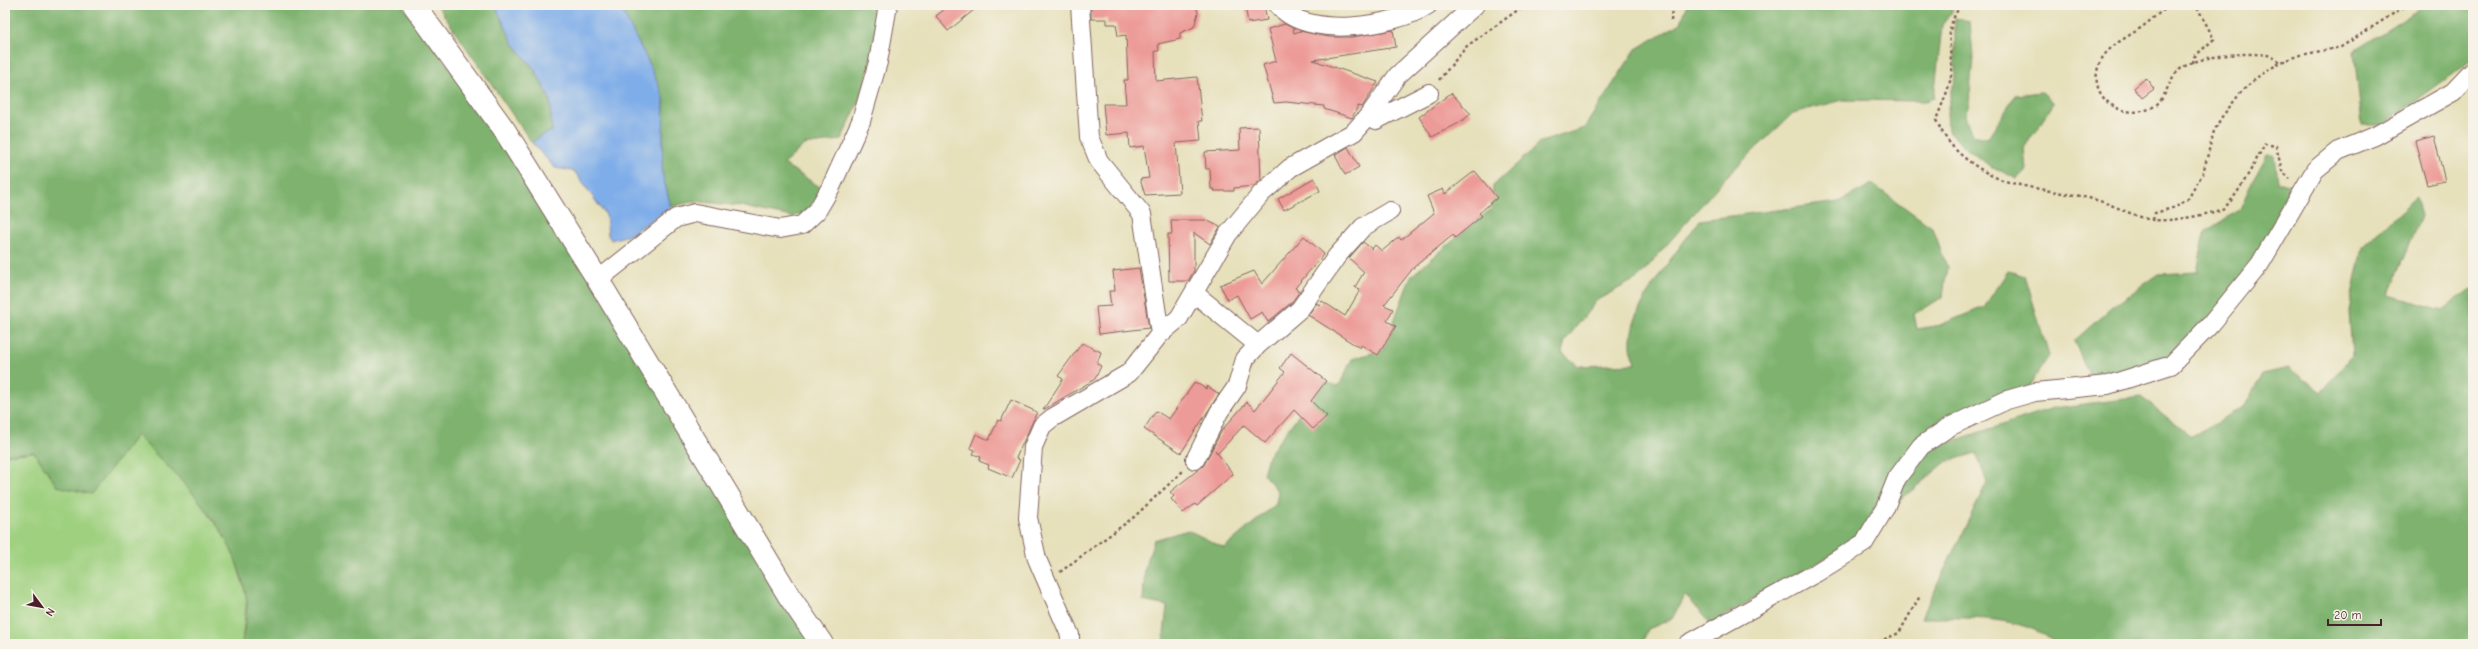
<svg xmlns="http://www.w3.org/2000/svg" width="2478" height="649" viewBox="0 0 2478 649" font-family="'Comic Neue',sans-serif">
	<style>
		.green { fill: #9ed07f; stroke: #747855 }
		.forest { fill: #7eb26e; stroke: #64684c }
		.water { fill: #7fade9; stroke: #64668a }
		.building { fill: #ed9b98 }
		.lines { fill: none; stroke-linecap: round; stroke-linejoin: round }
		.minor-casing { stroke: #81635d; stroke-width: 20 }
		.tertiary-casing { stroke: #81635d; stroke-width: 24 }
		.path { stroke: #81635d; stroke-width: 2.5; stroke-dasharray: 3 3; stroke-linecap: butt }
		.minor { stroke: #fff; stroke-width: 18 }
		.tertiary { stroke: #fff; stroke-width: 22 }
	</style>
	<rect width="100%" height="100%" fill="#f7f3e8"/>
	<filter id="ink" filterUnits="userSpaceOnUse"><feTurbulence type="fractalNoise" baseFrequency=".025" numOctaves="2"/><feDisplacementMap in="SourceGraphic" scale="8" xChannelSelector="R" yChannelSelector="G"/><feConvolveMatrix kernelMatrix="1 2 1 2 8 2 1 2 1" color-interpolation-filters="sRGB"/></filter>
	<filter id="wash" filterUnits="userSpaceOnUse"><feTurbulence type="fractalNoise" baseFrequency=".012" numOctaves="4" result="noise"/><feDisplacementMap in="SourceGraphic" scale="16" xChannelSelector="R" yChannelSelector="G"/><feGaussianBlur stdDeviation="0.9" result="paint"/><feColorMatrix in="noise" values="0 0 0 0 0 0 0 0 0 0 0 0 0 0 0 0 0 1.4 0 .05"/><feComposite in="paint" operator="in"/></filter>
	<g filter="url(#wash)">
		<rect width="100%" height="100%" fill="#e6e0bb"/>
		<path class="green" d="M137,435L193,492L231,545L247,597L242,644H5V455L34,452L57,486Z"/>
		<path class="forest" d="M5,5H402L500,135L817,644H242C243,630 249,610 246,596C233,525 184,484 137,435L91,494L57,486L34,452L5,455Z
			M437,5H495L513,43L535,70L550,99L552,131L540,136L532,143Z
			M619,5H882L870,66L858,104L841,140L804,145L784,164L823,189L808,211L791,217L741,206L693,201L671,207L662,173L664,98L648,61Z
			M1687,5H1957L1942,25L1934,98L1925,101L1843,100L1793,113L1725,178L1638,278L1597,300L1565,341L1562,353L1579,366L1636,364C1635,358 1631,352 1631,346C1628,307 1678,251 1700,220L1839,202L1872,184L1933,228L1947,267L1943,297L1914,314L1917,329L1940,325L1984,307L2008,271L2025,276L2049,356L2029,386L1933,432L1863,537L1710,624L1685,594L1672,619L1648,629L1642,644H1163L1167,606L1143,601L1145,568L1154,540L1188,530L1224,548L1276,504L1278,491L1263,474L1268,456L1323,382L1339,386L1352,359L1383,350L1411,276L1492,208L1493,186L1541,142L1584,128L1636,49L1681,23Z
			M2426,5H2473V59L2383,125H2362L2354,51Z
			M1955,18L1970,21L1973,57L1969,104L1965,116L1972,135L1988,138L2016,95L2042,92L2054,103L2024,148L2026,170L2017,179C1989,166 1970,154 1948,131L1947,112L1955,77Z
			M2267,155H2274L2277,182L2300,188L2258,262L2170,362L2090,377L2074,341L2111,308L2159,274L2197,272L2205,232L2240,209L2252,182Z
			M2416,198L2421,216L2389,295L2443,310L2473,287V644H2058C2022,614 1965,618 1921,618L1987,482L1976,453L1946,462L1887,511L1901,482L1926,450L2053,408L2141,397L2191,436L2245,406L2262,374L2289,368L2321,393L2352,356L2349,311L2362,247Z"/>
		<path class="water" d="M495,5H619L648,61L664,98L662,173L671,207L629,235L611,240L608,235L606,215L574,171L555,168L532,143L540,136L552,131L550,99L535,70L513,43Z"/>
		<g id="blocks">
			<path class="building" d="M950,5H980L948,31L936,16Z
				M1091,5H1196L1198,13L1194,27L1180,33V39L1158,44L1159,51H1155L1156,81L1197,77L1202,121H1199L1201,141L1176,143L1180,193L1145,195L1140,179L1149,178L1144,146L1130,148L1129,133L1106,135L1103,104H1126L1124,80H1128L1126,35L1118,36L1116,24H1107V19H1091Z
				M1245,5H1264L1267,20L1248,23Z
				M1285,24L1293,28L1294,33L1300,31L1329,37H1352L1393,30L1396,47L1313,60L1378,82L1362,107L1358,106L1352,118L1324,109V106L1286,102L1274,103L1263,65L1276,61L1268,29Z
				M2146,78L2154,89L2142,98L2134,88Z
				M1451,93L1471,114L1459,123L1432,137L1419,117Z
				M1259,127L1261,180L1254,186L1234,188V191H1214L1215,189H1211L1210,169H1206L1205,152L1240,150L1239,128Z
				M2434,136L2445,181L2427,185L2415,141Z
				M1348,147L1359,167L1345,175L1335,155Z
				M1475,171L1497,198L1479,213L1482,216L1455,238L1453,235L1414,267L1384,305L1393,309L1387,321L1396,326L1378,355L1361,345L1360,348L1308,315L1317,303L1319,305L1322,301L1345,316L1360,290L1355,287L1364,272L1349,258L1363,242L1372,249L1375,245L1382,251L1399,237L1401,240L1434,213L1427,196L1443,189L1445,194Z
				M1314,178L1320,191L1284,210L1278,199Z
				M1171,220H1206L1220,227L1210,244L1194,233V271L1188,281H1169L1168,234H1172Z
				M1304,236L1324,254L1295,288L1300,291L1292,302L1268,322L1262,312L1250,319L1237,295L1228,300L1220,285L1254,271L1262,284Z
				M1139,268L1149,328L1099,334L1096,307L1111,306L1109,291H1115L1113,271Z
				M1082,343L1101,352L1097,364L1101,366L1095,379L1043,410L1063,379L1058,376Z
				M1291,353L1326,381L1311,401L1327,416L1313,429L1294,410L1265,443L1244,425L1218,453L1215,450L1233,474L1197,506L1195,504L1183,513L1171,499L1174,496L1170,492L1204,465L1222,430L1247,402L1255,410L1285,372L1280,368Z
				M1195,382L1206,389L1207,386L1219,394L1181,453L1144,429L1156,411L1169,419Z
				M1011,400L1037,412L1016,458L1020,460L1012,478L988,468L989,465L979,461L981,457L973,454L975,450L970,448L976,434L989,440L998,420L1001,421Z"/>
		</g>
	</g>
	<g filter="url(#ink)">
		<use href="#blocks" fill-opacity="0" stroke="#81635d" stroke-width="1"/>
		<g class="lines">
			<defs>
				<path id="minor" d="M1080,5L1089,137L1099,161L1142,214L1160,334
					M1278,5C1306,40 1395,27 1428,5
					M1370,114L1376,120L1429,93
					M598,280L676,218L695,213L780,229L802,225L817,211L831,187L861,121L878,62L888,5
					M1194,293L1258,345L1245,359L1237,386L1219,412L1195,460
					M1258,345L1300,309L1337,256L1363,227L1390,211
					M1070,644V635L1037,559L1028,518L1033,447L1042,426L1052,418L1129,373L1160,334L1179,318L1228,234L1261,194L1290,168L1354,132L1370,114L1397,76L1475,5
					M1688,644L1816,573L1864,543L1885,508L1897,478L1921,446L1949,427L2007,400L2035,392L2108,385L2171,365L2211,324L2260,264L2315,170L2338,151L2375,136L2453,92L2473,71"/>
				<path id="tertiary" d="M414,5L505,131L598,280L789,596L822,644"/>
			</defs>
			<use href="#minor" class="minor-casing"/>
			<use href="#tertiary" class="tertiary-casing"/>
			<path class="path" d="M1961,5C1942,32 1953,47 1951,76C1949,90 1941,106 1936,120C1948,146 1963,159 1987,173C2014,189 2065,191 2096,200C2115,205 2134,217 2153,220C2167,222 2209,215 2222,209C2235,202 2257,158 2265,144L2276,146L2282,171L2290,179
				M2188,5C2181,6 2170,6 2164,10C2156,15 2150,21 2142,27C2124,40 2101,48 2097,72C2092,103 2128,121 2153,107C2167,99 2167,82 2177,72C2193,55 2246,52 2267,55C2272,56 2277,60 2281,62
				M1671,21L1672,5
				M2193,63L2194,57L2214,39L2196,5
				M1439,80L1467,46L1525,5
				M2153,220L2155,213L2176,207L2188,199L2203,173L2214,131L2221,118L2242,91L2259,76L2281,62L2301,55L2341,47L2407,5
				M1060,572L1134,517L1183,471
				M1873,644L1899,633L1920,596"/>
			<use href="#minor" class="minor"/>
			<use href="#tertiary" class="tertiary"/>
		</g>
	</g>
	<rect width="2478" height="649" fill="none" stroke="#f7f3e8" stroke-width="20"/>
	<g transform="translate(42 607) rotate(122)" stroke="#f7f3e8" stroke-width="3" paint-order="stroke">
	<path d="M0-3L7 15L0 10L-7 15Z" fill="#4a1f2b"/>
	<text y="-6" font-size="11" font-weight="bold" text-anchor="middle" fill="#4a1f2b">N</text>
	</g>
	<path d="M2328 619v6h53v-6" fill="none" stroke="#4a1f2b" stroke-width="2"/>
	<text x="2334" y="619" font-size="12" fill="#4a1f2b" stroke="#f7f3e8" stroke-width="3" paint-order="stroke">20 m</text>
</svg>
